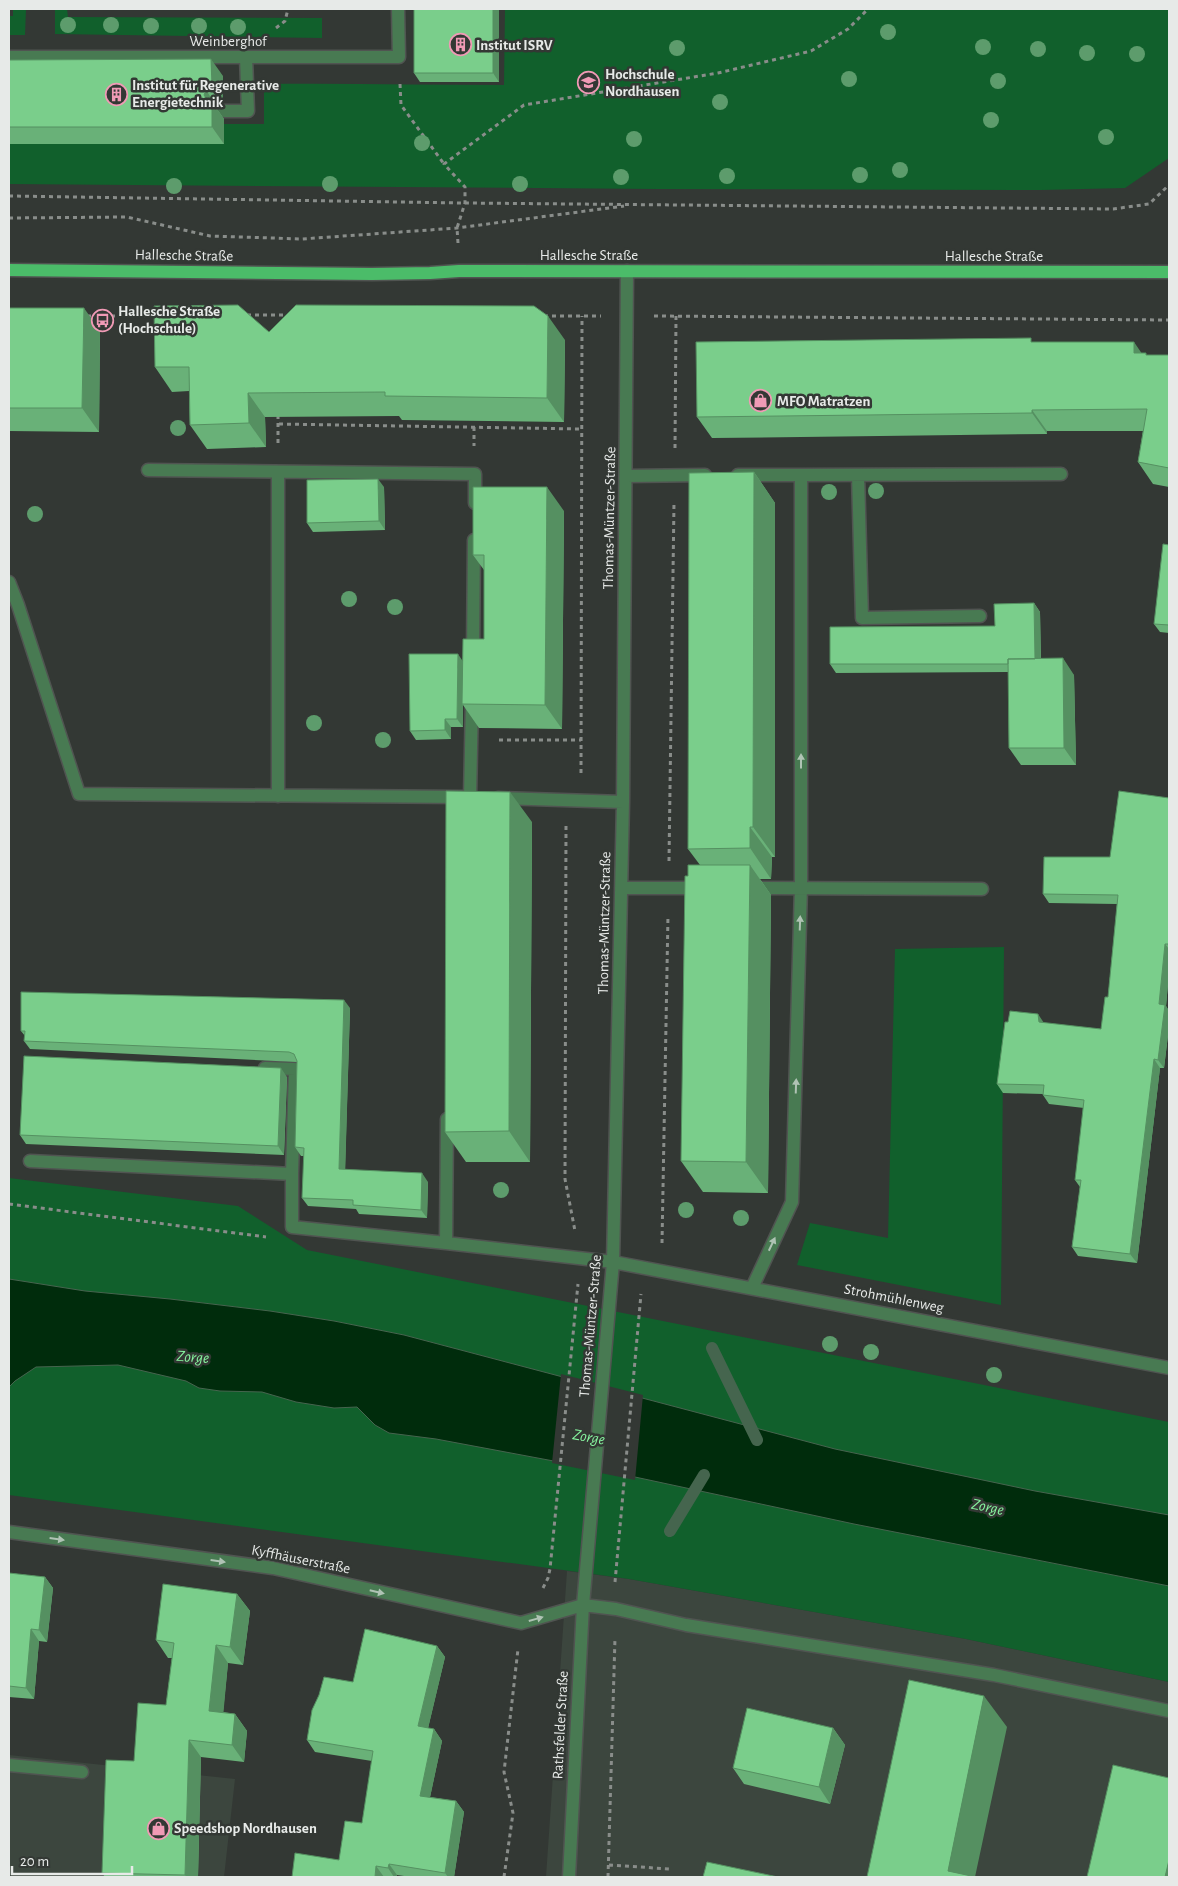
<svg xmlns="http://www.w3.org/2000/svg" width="1178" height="1886" viewBox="0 0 1178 1886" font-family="'Alegreya Sans',sans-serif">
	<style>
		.built { fill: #3c463e }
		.green { fill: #11602c }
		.water { fill: #002c0c; stroke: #45654e }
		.pier { fill: #333834 }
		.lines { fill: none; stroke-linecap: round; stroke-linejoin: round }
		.stream { stroke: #45654e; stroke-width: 12 }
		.minor-casing { stroke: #505451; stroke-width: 15 }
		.major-casing { stroke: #505451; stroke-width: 15 }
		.path { stroke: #898d8a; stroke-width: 3; stroke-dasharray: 4 4; stroke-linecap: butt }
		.minor { stroke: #487a52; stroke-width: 12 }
		.major { stroke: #4bbc69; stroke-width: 12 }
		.tree { fill: #5d9c6c }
		.wall { fill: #69b178 }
		.shaded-wall { fill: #559061 }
		.building { fill: #7ace8b; stroke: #559061 }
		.oneway { fill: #afc3b4 }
		.labels { text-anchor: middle; stroke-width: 5; stroke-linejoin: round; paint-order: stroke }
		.street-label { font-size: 15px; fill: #e7eae8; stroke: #333834 }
		.poi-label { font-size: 15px; font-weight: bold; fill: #e7eae8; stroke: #333834; text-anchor: start }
		.water-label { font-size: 16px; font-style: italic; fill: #87f49f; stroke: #333834 }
	</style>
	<rect width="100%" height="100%" fill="#333834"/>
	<path class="built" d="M567,1571L629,1579L966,1639L1169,1682V1877H546Z
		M9,1755L235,1779L224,1877H9Z"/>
	<path class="green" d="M13,9H26L25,35H9V16H13Z
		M55,9H67L68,17L322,18V38L55,34Z
		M505,9H1169V158L1125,188L1042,190L656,189L9,184V144L224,124H264V84C344,83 424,85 504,85Z
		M1004,947L1001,1305L797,1265L810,1223L888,1238L895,949Z
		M9,1178L238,1206L307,1250L1169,1422V1515L1035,1491L835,1449L404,1335L334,1321L270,1311L170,1299L85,1291L9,1279Z
		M118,1365L186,1381L199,1388L262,1392L296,1402L334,1408L357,1407L375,1425L389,1433L436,1439L607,1471L854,1524L1169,1586V1682L966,1639L629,1579L9,1495V1387L15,1381L36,1367Z"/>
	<path class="water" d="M9,1279L85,1291L170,1299L270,1311L334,1321L404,1335L835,1449L1035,1491L1169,1515V1586L854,1524L607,1471L436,1439L389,1433L375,1425L357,1407L334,1408L296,1402L262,1392L220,1391L199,1388L186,1381L118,1365L36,1367L15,1381L9,1387Z"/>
	<path class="pier" d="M561,1374L643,1395L635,1480L552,1463Z"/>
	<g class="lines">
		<path class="stream" d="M712,1348L757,1440
			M670,1531L704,1475"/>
		<defs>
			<path id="minor" d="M9,57H399L398,9
				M224,111H248L246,57
				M148,470L475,474V503
				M738,475H801V887L792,1202L752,1288
				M801,475L1061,474
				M858,475L862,618L980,616
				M626,476L705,475
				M9,582L18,605L79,794L463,797
				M473,655L474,540
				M278,796V472
				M470,798L472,700
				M498,798L623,802
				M621,888H702
				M749,888L982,889
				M265,1068L295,1069L292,1174
				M30,1161L292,1174V1227L446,1243L613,1262L1169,1368
				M446,1243L447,1119
				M9,1532L273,1568L521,1623L583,1605L616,1609L686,1625L994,1675L1169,1711
				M9,1765L82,1772
				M569,1877L583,1605L613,1262L623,802L627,271"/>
			<path id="major" d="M9,270L372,274L430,273L459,271L1169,272"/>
		</defs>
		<use href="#minor" class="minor-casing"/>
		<use href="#major" class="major-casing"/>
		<path class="path" d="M276,28L285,21L288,9
			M400,84L401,105L444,164
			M9,196L465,203L1113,209L1149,204L1169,185
			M9,218L127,217L210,236L302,239L457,228L624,206
			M458,243L457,228L465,203V187L444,164L524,105L718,73L811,51L848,29L868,9
			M247,315H288
			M87,316H158
			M544,316H601
			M654,316L1169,320
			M278,415V444
			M279,424L581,429
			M474,427V446
			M675,448L676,316
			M499,740H581
			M581,773L582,316
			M566,826L565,1179L575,1231
			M669,861L674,502
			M9,1204L266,1237
			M662,1243L668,915
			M615,1582L641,1294
			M543,1588L548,1578L550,1569L578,1284
			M609,1865L670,1869
			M504,1877L513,1813L504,1772L518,1649
			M608,1877L615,1638"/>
		<use href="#minor" class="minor"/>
		<use href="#major" class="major"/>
	</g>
	<g class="tree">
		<circle cx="68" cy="25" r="8"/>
		<circle cx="111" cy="25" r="8"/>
		<circle cx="151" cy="26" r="8"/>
		<circle cx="199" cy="26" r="8"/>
		<circle cx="238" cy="27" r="8"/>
		<circle cx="888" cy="32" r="8"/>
		<circle cx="983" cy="47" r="8"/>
		<circle cx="677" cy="48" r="8"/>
		<circle cx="1038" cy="49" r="8"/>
		<circle cx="1087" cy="53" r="8"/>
		<circle cx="1137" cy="54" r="8"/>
		<circle cx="849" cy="79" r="8"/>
		<circle cx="998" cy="81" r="8"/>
		<circle cx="720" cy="102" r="8"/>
		<circle cx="991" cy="120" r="8"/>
		<circle cx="1106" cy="137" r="8"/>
		<circle cx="634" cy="139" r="8"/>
		<circle cx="422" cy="143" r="8"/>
		<circle cx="900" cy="170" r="8"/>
		<circle cx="860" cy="175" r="8"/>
		<circle cx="727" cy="176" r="8"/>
		<circle cx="621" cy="177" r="8"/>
		<circle cx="330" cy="184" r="8"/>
		<circle cx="520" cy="184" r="8"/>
		<circle cx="174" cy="186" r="8"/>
		<circle cx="178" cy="428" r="8"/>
		<circle cx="876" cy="491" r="8"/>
		<circle cx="829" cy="492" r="8"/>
		<circle cx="35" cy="514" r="8"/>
		<circle cx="349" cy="599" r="8"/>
		<circle cx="395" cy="607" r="8"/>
		<circle cx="314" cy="723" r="8"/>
		<circle cx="383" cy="740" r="8"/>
		<circle cx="501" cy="1190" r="8"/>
		<circle cx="686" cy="1210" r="8"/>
		<circle cx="741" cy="1218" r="8"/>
		<circle cx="830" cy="1344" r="8"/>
		<circle cx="871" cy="1352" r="8"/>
		<circle cx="994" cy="1375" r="8"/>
	</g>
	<path class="wall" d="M499,9V82H420L414,73Z
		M9,60L223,76V103L217,107V109L224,119V144H9Z
		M9,308L100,331L99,432L9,431Z
		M269,332L565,340L564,422L402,420L399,416L265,417L266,447L207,449L190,425L189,391L172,392L155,367Z
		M1034,342L1141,353L1147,355H1169V487L1153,484L1138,462L1143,431H1047V434L712,438L697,417Z
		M754,472L775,503V857H772L771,879H760L771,895L768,1193L703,1192L681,1161L688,876L700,865L688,849Z
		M384,487L385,530L313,532L307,523Z
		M564,511L562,729L479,728L463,705V727H451V739L416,740L410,731L463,661L484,639V570L473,555Z
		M1169,545V633L1160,632L1154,624Z
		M1034,603L1040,612L1041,658L1074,675L1076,765H1021L1009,748L1008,672L836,673L830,664L995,626Z
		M1169,798V973L1166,1006L1169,1011V1027L1164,1068H1160L1137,1263L1078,1256L1072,1247L1080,1187L1075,1180L1084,1108L1049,1104L1043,1095V1094L1003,1093L997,1084L1008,1022L1044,1023L1101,1029L1108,997L1117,904L1049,903L1043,894L1110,857Z
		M532,822L530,1162H466L445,1132Z
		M350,1008L345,1169L428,1182L427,1218L359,1214L356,1209L308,1206L302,1198L304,1156H301L295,1147L297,1062L30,1049L24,1041L25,1036L21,1031Z
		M287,1077L284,1155L26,1144L20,1135Z
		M9,1573L45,1577L53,1588L47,1642L39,1641L34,1699L9,1697Z
		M237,1594L250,1611L243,1665L228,1663L223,1712L235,1714L247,1731L244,1762L201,1757L198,1877H105L102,1873L134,1761L166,1705L172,1658H168L156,1640Z
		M437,1646L445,1657L428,1728L434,1729L442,1741L430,1797L456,1801L464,1812L454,1877H411L397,1875V1877H292L339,1860L362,1823L372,1761L315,1752L307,1740L353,1682Z
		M833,1728L845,1745L830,1804L744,1784L733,1768Z"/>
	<path class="shaded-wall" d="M493,9H499V82L493,73Z
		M211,59L223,76V103L212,86Z
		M206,90L217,107V109L224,119V144L212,127L204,95Z
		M84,308L100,331L99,432L82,408Z
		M548,316L565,340L564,422L547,398Z
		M1134,342L1149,364L1134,353Z
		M248,393L265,417L266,447L249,423Z
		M1032,410L1047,431V434L1032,413Z
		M754,472L775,503V857L753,827Z
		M378,479L384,487L385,530L379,521Z
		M547,487L564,511L562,729L545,705Z
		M1034,603L1040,612L1041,672L1035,663Z
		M458,654L464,663L462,704L463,705V727L457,719Z
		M1063,658L1074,675L1076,765L1064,748Z
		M445,719L451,727V739L445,730Z
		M510,792L532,822L530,1162L509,1131Z
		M750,827L772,857L771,879L750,848Z
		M750,865L771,895L768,1193L746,1162Z
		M1165,944L1169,949V973L1166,1006L1169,1011V1027L1164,1068L1158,1060L1159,1004Z
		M344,1000L350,1008L345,1177L339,1169Z
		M1038,1014L1044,1023L1039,1022Z
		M1154,1059L1160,1068L1137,1263L1130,1254Z
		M281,1068L287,1077L284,1155L278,1146Z
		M422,1173L428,1182L427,1218L421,1210Z
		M45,1577L53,1588L47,1642L39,1630Z
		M237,1594L250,1611L243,1665L230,1647Z
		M31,1629L39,1641L34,1699L26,1688Z
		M216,1645L228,1663L222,1728L209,1711Z
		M437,1646L445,1657L426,1737L418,1726Z
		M984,1696L1007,1727L975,1877L948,1871Z
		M235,1714L247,1731L244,1762L232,1745Z
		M833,1728L845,1745L830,1804L819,1787Z
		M434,1729L442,1741L428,1807L420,1796Z
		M189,1740L201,1757L198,1877H186L185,1875Z
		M456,1801L464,1812L454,1877H448L445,1873Z
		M1169,1860V1877H1165Z
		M389,1864L397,1875V1877H394L388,1868Z
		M376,1866L384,1877H375Z"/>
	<path class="building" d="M414,9H493V73H414Z
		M211,59L212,86L206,90L204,95L208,101L212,102V127H9V60Z
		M238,305L269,332L296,305L534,306L548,316L547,398L385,396V392L248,393L249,423L190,425L189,367H155L154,306Z
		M9,308H84L82,408H9Z
		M1031,338V342H1134V353H1146V355H1169V468L1138,462L1147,409L1032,410V413L697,417L696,342Z
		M754,472L753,827H750V848L688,849L689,473Z
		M378,479L379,521L307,523V480Z
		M473,487H547L545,705L462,704L463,639H484V555H473Z
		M1163,544L1169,545V625L1154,624Z
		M1034,603L1035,659H1008V664H830V627L995,626L994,604Z
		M409,654H458L457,719H445V730L410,731Z
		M1063,658L1064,748H1009L1008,659Z
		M446,791L510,792L509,1131L445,1132Z
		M1119,791L1169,798V944H1165L1159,1004L1165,1005L1158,1060L1154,1059L1130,1254L1072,1247L1081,1180H1075L1084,1100L1043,1095L1044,1085L997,1084L1005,1022H1008L1010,1011L1038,1014L1039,1022L1101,1029L1105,997H1108L1118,895L1043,894L1044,857H1110Z
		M688,865H750L746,1162L681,1161L685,876H688Z
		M21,992L344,1000L339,1169L422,1173L421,1210L353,1205V1200L302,1198L304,1148L295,1147L297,1061L294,1054L289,1052L24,1041L25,1031H21Z
		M24,1056L281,1068L278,1146L20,1135Z
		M9,1573L45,1577L39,1630L31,1629L26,1688L9,1686Z
		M163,1584L237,1594L230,1647L216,1645L209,1711L235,1714L232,1745L189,1740L185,1875L102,1873L106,1760L134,1761L138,1703L166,1705L174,1643L156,1640Z
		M365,1629L437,1646L418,1726L434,1729L420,1796L456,1801L445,1873L389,1864L388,1868L376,1866L375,1877H292L295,1853L339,1860L345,1821L362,1823L373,1751L307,1740L312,1710L319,1695L324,1677L353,1682Z
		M909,1680L984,1696L948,1871L976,1877H867Z
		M747,1708L833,1728L819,1787L733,1768Z
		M1113,1765L1169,1778V1860L1165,1877H1087Z
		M707,1862L778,1877H703Z"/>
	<defs><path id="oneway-solid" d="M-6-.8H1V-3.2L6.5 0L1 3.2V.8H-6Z" transform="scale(1.25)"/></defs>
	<g class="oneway">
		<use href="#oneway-solid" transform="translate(801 761) rotate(-90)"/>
		<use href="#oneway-solid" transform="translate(800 923) rotate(-88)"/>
		<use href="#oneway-solid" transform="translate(796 1086) rotate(-88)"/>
		<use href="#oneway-solid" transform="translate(772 1244) rotate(-65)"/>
		<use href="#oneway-solid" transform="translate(57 1539) rotate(8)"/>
		<use href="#oneway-solid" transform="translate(218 1561) rotate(8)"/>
		<use href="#oneway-solid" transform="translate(377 1592) rotate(13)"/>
		<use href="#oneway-solid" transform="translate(536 1619) rotate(-16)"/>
	</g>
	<defs>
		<symbol id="building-ring" viewBox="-11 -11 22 22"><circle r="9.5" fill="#333834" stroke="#f09ab5" stroke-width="1.5"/><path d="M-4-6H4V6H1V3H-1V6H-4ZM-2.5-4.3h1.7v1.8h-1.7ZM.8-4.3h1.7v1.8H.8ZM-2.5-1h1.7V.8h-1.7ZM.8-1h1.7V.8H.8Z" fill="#f09ab5"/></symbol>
		<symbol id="university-ring" viewBox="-11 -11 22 22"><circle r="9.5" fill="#333834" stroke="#f09ab5" stroke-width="1.5"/><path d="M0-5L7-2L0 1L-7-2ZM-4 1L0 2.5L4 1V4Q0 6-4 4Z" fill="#f09ab5"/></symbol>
		<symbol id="bus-ring" viewBox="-11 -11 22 22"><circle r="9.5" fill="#333834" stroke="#f09ab5" stroke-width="1.5"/><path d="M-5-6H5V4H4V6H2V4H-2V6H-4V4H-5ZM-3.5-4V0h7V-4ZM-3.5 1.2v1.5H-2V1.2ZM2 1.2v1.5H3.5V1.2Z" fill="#f09ab5"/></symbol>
		<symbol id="shop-ring" viewBox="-11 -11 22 22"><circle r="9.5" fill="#333834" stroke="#f09ab5" stroke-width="1.5"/><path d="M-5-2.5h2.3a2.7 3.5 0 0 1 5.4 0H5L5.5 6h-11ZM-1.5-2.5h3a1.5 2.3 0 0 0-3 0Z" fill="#f09ab5"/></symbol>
	</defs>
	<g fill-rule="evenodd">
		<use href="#building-ring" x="448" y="32" width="25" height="25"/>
		<use href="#university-ring" x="576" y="70" width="25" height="25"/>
		<use href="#building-ring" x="104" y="82" width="25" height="25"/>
		<use href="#bus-ring" x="90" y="308" width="25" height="25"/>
		<use href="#shop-ring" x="748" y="388" width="25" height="25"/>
		<use href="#shop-ring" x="146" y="1816" width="25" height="25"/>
	</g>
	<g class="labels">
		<g class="street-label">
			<text x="228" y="46">Weinberghof</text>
			<text transform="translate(184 255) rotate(1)" y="5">Hallesche Straße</text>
			<text x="589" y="260">Hallesche Straße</text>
			<text x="994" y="261">Hallesche Straße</text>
			<text transform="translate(609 518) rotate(-89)" y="5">Thomas-Müntzer-Straße</text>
			<text transform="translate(604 923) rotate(-89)" y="5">Thomas-Müntzer-Straße</text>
			<text transform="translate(894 1298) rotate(11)" y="5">Strohmühlenweg</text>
			<text transform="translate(590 1326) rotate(-85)" y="5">Thomas-Müntzer-Straße</text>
			<text transform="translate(301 1559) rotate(11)" y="5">Kyffhäuserstraße</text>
			<text transform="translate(560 1725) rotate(-87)" y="5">Rathsfelder Straße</text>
		</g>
		<g class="poi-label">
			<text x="476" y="50">Institut ISRV</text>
			<text x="605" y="79">Hochschule<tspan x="605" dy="17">Nordhausen</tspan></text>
			<text x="132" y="90">Institut für Regenerative<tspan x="132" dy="17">Energietechnik</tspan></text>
			<text x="118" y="316">Hallesche Straße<tspan x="118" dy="17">(Hochschule)</tspan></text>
			<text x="777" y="406">MFO Matratzen</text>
			<text x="174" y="1833">Speedshop Nordhausen</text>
		</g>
		<g class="water-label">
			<text transform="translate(193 1356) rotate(4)" y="6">Zorge</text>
			<text transform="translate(589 1436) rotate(10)" y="6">Zorge</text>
			<text transform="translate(988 1506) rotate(12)" y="6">Zorge</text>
		</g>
	</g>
	<rect width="1178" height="1886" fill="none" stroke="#e7eae8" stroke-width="20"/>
	<path d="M12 1866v8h120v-8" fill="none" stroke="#e7eae8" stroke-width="2.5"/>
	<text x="20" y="1866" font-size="15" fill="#e7eae8" stroke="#333834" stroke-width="4" paint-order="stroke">20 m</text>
</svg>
